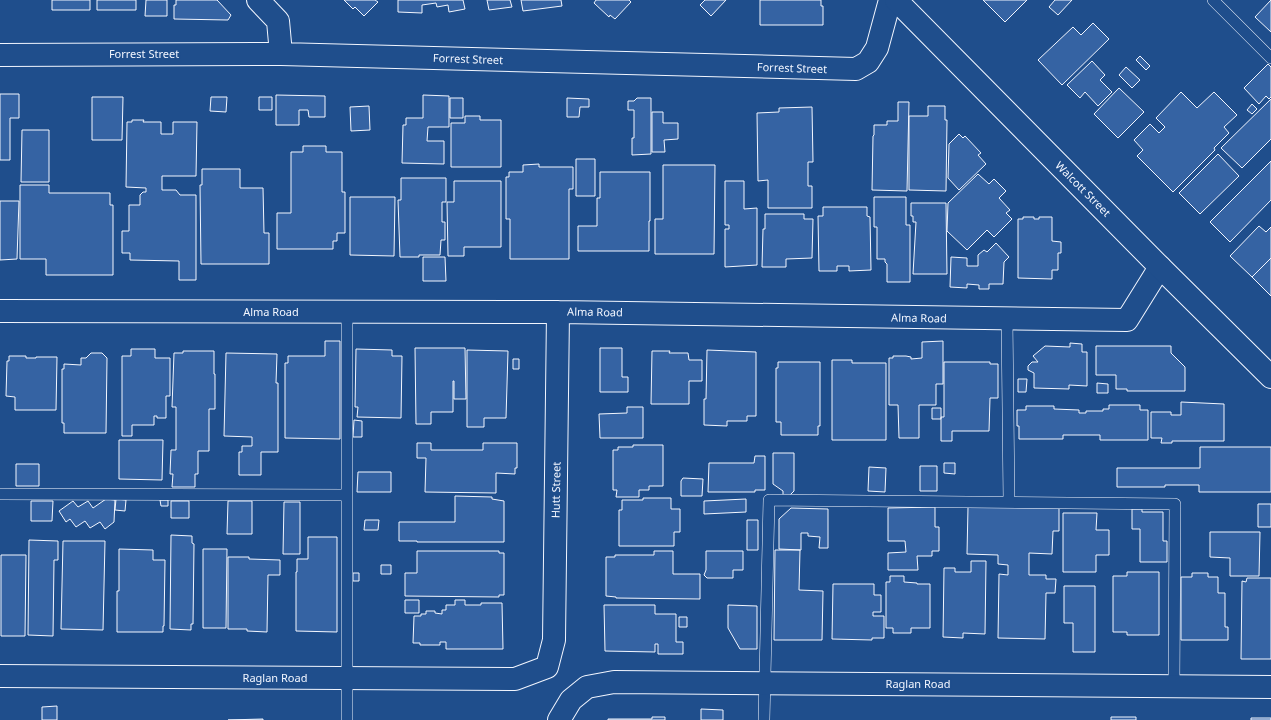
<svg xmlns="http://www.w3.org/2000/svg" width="1271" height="720" viewBox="0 0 1271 720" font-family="'Noto Sans',sans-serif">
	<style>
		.building { fill: #3563a3; stroke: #f2f6ff }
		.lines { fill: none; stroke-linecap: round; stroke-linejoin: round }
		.lane-casing { stroke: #f2f6ff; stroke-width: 12 }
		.street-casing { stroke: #f2f6ff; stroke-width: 24 }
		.primary-casing { stroke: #f2f6ff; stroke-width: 24 }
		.lane { stroke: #1f4e8c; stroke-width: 11 }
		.street { stroke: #1f4e8c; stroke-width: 22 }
		.primary { stroke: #1f4e8c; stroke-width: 22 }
		.labels { text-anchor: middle; stroke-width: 3; stroke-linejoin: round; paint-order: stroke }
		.street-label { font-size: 11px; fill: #f2f6ff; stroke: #1f4e8c }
	</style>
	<rect width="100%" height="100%" fill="#1f4e8c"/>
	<path class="building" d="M52,0H90V10H52Z
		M97,0H136V10H97Z
		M146,0H167V16H145Z
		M176,0H217L231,15L228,20L174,19V5H176Z
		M344,0H375L378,2L364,16L355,7L353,9Z
		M398,0H463L465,9L449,12L448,5L437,7L436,3L422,5V13L398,12Z
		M487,0H510L512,7L489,10Z
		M521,0H561L562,6L523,11Z
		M596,0H629L631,2L615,19L610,15L609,17L594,3Z
		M705,0H726L711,16L700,5Z
		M760,0H821V6H823V25H760Z
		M983,0H1027L1005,22Z
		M1055,0H1072L1058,15L1049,7Z
		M1271,0V32L1255,17Z
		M1093,23L1109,39L1062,85L1038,60L1073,27L1081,35Z
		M1140,56L1150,66L1146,70L1136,60Z
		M1092,61L1105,75L1100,80L1112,92L1098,106L1085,92L1080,98L1067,85Z
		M1268,64L1271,67V97L1269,99L1266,96L1259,104L1244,88Z
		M1126,67L1140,80L1132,88L1119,75Z
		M1119,88L1144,112L1118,138L1094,114Z
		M1181,92L1197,108L1214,92L1237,115L1224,127L1229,133L1214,148L1215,150L1173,192L1137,156L1143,150L1134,140L1150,124L1159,133L1165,127L1156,118Z
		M0,94H19V118H10V160H0Z
		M276,95L325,96V117H309L308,110H299V125H276Z
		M423,95L449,96V127H428L427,141H444V164L402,163L403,125H406V118H423Z
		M92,97H123L122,140H92Z
		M211,97H227L226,112L210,111Z
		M259,97H272V110H259Z
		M450,98H463V118H450Z
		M567,98L589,99V107H580L579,117H567Z
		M637,98H651V154L632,155V138H634V110H628V101H634Z
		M1271,99V139L1242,168L1221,148Z
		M898,102H909L907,191L872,190L873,136L874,135V125H887V121H898Z
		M1252,104L1257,109L1252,114L1247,110Z
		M369,106L370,130L351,131L350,107Z
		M928,106H945V120H947L946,191L909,190V116H928Z
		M812,107L813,162H808V186H812V208H768V180L758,181L757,113L779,112V108Z
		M652,112H663V123H678V139L664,140L665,152H652Z
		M465,116H480V120H501V167H451V123H465Z
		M132,120H144L143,122H161V134H173V122H197L196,176H162V190H176L180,195H196V280H179V261L130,260V253H122V231H129V205H140V195L143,192H146V188L126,187L127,122H132Z
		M22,130H49V182H21Z
		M959,134L963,138L965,136L981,153L978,155L986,164L959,190L948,178L949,144Z
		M303,146H326V152H342V192H345V233H337V241H333V249H277V213H291V152H303Z
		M1218,154L1239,176L1200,214L1179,193Z
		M576,159H595V196H576Z
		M1271,161V200L1230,242L1210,222Z
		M539,164V167H573V189H569V259H510V219H506V177H509V172H523V165Z
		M663,165H715L714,254H655V219H663Z
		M202,169H240V188H263L264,233H269V264H201L200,185H202Z
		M600,172H650V221H649V251H578V226H597V198H600Z
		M978,174L989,184L994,179L1006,191L999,198L1010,210L1006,213L1012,219L994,237L987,230L967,250L947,231L948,203Z
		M401,178H446V202H442V222H445V240H441L440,255H419V257H400L398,200H401Z
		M454,181H501V247H464V256H448L447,202H454Z
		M725,181H744V209L757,208V265L725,267V229H729V225H725Z
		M20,185H49V193H110V205H113V275H46V259H20Z
		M350,197H395L394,256L350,255Z
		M874,197H906V225H910V282H887V264L885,262V259H877V227H874Z
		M0,201H19L17,259L0,260Z
		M911,203H946L947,274H913L916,222H913V216H911Z
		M823,207H867V216L870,217L871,270L849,271V266H837V271H819L818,216H823Z
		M765,214H804V219H813L812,258L786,259V267H762L763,229H765Z
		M1023,217H1034V219H1039V217H1052V241L1061,242V253H1058V270H1052V279L1018,278V219H1023Z
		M1259,226L1266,232L1271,227V258L1252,277L1230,256Z
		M996,243L1009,257L1004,262L1003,284H989V289H979V285L967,284V288L950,287L951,257L967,258V266H978V255L984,250L987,252Z
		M423,257H445L446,281H423Z
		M1271,258V296L1252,277Z
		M325,341H340V439L285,438V363H288V356H325Z
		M943,341V384H936V405H919V438H899L898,405H889V358H893V356H906L911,357V359L922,358V342Z
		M1070,343L1082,344V352H1087V386L1069,385V389L1034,388V373L1028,370V366L1032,362H1038L1033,356L1045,346L1070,347Z
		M1096,346H1171V353L1185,367V391H1127V389H1116V375H1096Z
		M415,348H465L466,399H454V381H453V412H431V424H416Z
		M600,348H622V377H628V392H600Z
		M131,349H155V358H170V396H166V418H157V416H154V425H132V436H122V356H131Z
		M356,349L392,350V356H402L401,418L357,417L358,407H355Z
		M467,350L508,351L506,418H484V427H467Z
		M707,350L756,352V416H747V421H727V426L704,425V399H706Z
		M183,351H214V374H215V409H209V451H198V474H195V487H172L173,474H170L171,450H176V407H172L174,353H183Z
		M652,351H670L669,353H688L689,360H702V381H689V404H651Z
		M91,353H102L107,358L106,433H64V423H62V369H64V364L81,365V358H86Z
		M226,353L277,354L276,383H278V452H261V475H239V452H242V446H252V437L224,436Z
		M9,356H26V358H36V357H57L56,410H15V397L6,396L7,361H9Z
		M513,359H519V369H513Z
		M832,360H852V363H886V440H832Z
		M778,362H820V426H818V435H781V422H776V368H778Z
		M944,362H990V364H998V398H990L989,431H952V441H941V417H944Z
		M1018,379H1027L1026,392H1018Z
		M1097,383L1108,384V393H1097Z
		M1181,402L1224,404V441H1172V443H1161L1162,438H1151V412H1171V415H1181Z
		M1109,405H1140V410H1148V440H1100V435H1063V439H1019V426H1017V410H1026V406H1054V409L1079,410V413H1086V411H1103V409H1109Z
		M627,407H643V438H600L599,414L627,413Z
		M932,408H941V419H932Z
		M354,420L362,421V437H353Z
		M119,440H163L162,480L119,479Z
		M417,443H431V450H483V443H517V468H515V474L496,473V493L425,492L426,458H417Z
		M633,445H663V486H649V490H639V497H616L617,490H613V450H618V447H633Z
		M1200,447H1271V492H1199V485H1165V487H1117V468H1200Z
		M773,453H794V491L789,496H783V491L773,484Z
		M755,456H765V490H755V492H708L709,463H754Z
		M944,463H955V474L944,473Z
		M16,464H39V486H16Z
		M920,466H937V491H920Z
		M869,467L886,468L885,492L868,491Z
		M358,472H391V492H357Z
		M683,478L703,479L702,496H681V481Z
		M455,496L492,497V499L504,501V542H417V541H399V522H455Z
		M643,498H671V509H680V532H674V546H619V510H622V500H643Z
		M106,499L115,500L114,522L105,529L100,522L90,528L85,521L76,527L70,519L66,522L59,511L73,501L78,507L88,501L93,508Z
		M116,499L126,500L125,511L115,510Z
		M746,499V512L704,514V501Z
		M160,500H168V506H161Z
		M31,501H53L52,521H31Z
		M171,501H189V518H171Z
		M228,501H252V534H227Z
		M284,502H300V554H283Z
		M1258,504H1271V527H1258Z
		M935,507V527H939V551H932V556H917L918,570H888V553L906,552L905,541H888V508Z
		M968,507L1059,508V531H1053L1052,554L1029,553V575H1046V579H1056L1055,593H1046L1045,639L998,638L999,574L1008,575V565L998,564V555L967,554Z
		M791,508L828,509V548H819L820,537L808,536V533H801V550L779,549V519Z
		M1132,509H1142V512H1163V541H1167V562H1140V529H1132Z
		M1063,513H1097L1096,530H1109V555H1096V572H1063Z
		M365,520H379L378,530H364Z
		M747,520H758V550H747Z
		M1210,532H1260L1259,576H1230V558L1210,557Z
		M171,535L192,536V543L194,544L193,624H191V630L170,629Z
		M308,537H337V632L296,631V572H297V559H308Z
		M29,540L58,541V560H54L53,636L28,635Z
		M63,541H105L103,630L61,629Z
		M119,549L153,550V560H165L164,626H163V632H117V591H119Z
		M203,549H227L226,628H203Z
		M775,550H800L799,590L823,591L822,640H774Z
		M417,551H499V553H504V595H499V597L405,596V573H417Z
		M654,551H673V574H700V599L616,598V597L606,596V557H615V555H654Z
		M706,551H743V570H733V578H707L704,575L706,570Z
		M1,555H26L25,636H1Z
		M228,557H249V559L280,560V575H268L267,632L247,631V629H228Z
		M971,561H986L985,634L963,633V638L943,637L944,568H955V572H971Z
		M381,565H391V574H381Z
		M1127,572H1159V635H1127V632H1113V576H1127Z
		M353,573H359V581H353Z
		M1192,573H1208V577H1218V593H1225V627H1228V640H1181V577H1192Z
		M890,576H904V582L917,583V584H930V628H911V633H893V628H886V582H890Z
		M1247,578H1271V659H1241L1242,581L1246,582Z
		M833,584H874V595H881V612H873V616H884V638H872V640L832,639Z
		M1064,586H1095V652H1073V623H1064Z
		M405,600H419V613H405Z
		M455,600H465V605H481V603H502L503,649H446V642H440V645H420V643H413L414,616H421V614H426V611H435V613L442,614V610H446V605H455Z
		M604,605H655V614H676V642H683V654H658V644H655V652L605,651Z
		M728,605L757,606V649H740L728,628Z
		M679,617H687V627H679Z
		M57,706V720H42V707Z
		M701,709L723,710V720H701Z
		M652,717H665V720H608V719H652Z
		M1111,717H1136V720H1111Z
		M1251,718H1271V720H1251Z
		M263,719V720H228Z"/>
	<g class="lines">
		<defs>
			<path id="lane" d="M1213,0L1271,58
				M347,312V720
				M1007,319L1009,502
				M0,494L347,495
				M764,720L769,500L1175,504L1174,686"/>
			<path id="street" d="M258,0L278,21L281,54
				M0,55L281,54L856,69L868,62L877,48L890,0
				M0,311L558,312L1127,320L1160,267
				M0,676L515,679L547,667L554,640L558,312
				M559,720L571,700L587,687L614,682L1271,687"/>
			<path id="primary" d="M896,0L1160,267L1271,377"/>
		</defs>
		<use href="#lane" class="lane-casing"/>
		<use href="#street" class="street-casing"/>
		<use href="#primary" class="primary-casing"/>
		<use href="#lane" class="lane"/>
		<use href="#street" class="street"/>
		<use href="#primary" class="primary"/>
	</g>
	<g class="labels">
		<g class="street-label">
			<text x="144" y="58">Forrest Street</text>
			<text transform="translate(468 59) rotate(2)" y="4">Forrest Street</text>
			<text transform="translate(792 68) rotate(2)" y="4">Forrest Street</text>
			<text transform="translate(1083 189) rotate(45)" y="4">Walcott Street</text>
			<text x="271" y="316">Alma Road</text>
			<text transform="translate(595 312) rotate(1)" y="4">Alma Road</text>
			<text transform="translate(919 318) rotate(1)" y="4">Alma Road</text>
			<text transform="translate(556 490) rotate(-89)" y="4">Hutt Street</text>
			<text x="275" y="682">Raglan Road</text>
			<text x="918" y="688">Raglan Road</text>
		</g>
	</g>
</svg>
